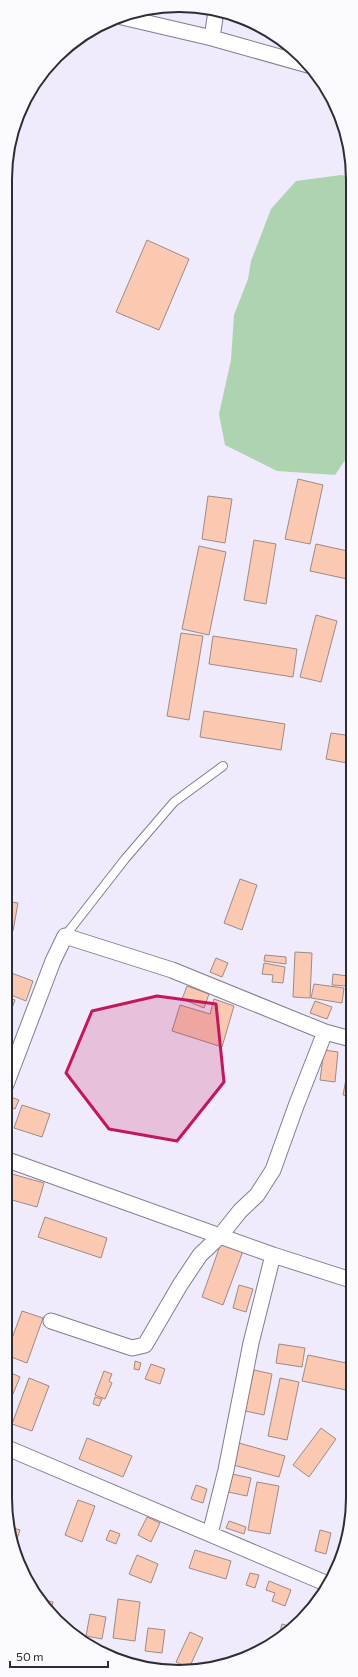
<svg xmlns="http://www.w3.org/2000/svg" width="358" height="1677" viewBox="0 0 358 1677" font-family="Commissioner,sans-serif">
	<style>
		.green { fill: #aed3b1 }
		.building { fill: #fbc9b2; stroke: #9d8b83 }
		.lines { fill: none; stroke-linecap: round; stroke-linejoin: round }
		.service-casing { stroke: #817c8d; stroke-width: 10 }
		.minor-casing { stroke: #817c8d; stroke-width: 17 }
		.service { stroke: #fff; stroke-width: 8 }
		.minor { stroke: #fff; stroke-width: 15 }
		.marked { fill: #c2185b; fill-opacity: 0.2; stroke: #c2185b; stroke-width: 3; stroke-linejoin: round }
		.rim { fill: none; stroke: #2f2d34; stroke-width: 2 }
	</style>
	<rect width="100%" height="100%" fill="#f0eafd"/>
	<path class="green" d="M341,175L352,177V450L335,475L277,471L225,445L219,414L231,360L234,315L248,279L251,261L271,209L296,181Z"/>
	<path class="building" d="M147,240L189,259L159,330L116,312Z
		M298,479L323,485L310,544L285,539Z
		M208,496L232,499L225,543L202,539Z
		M254,540L276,544L266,604L244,600Z
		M316,544L352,552V580L310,571Z
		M199,546L226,552L209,635L182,629Z
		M316,615L337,621L321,682L300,677Z
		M181,633L203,636L189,720L167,716Z
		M213,636L297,649L293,677L209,664Z
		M204,711L285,724L281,750L200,737Z
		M331,733L352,736V764L326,759Z
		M240,879L257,885L242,930L224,923Z
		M6,901L18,903L13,931L6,930Z
		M295,952L312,953L310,998L293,997Z
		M265,955L286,957V964L264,961Z
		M216,958L228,963L222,977L210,972Z
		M264,963L285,967L283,983L272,982L273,975L262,974Z
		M6,971L33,981L26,1001L6,993Z
		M333,974L348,976L347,986L332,985Z
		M314,984L344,988L342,1003L311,998Z
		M187,986L209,994L204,1008L182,999Z
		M6,997L15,1000L6,1025Z
		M214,999L234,1006L222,1047L172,1031L180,1005L210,1014Z
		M315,1001L332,1007L327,1019L310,1013Z
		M324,1050L338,1052L335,1082L320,1080Z
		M351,1053V1097L343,1095Z
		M11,1097L19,1100L15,1109L8,1106Z
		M22,1105L50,1114L42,1137L14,1128Z
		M5,1172L44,1183L37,1207L5,1198Z
		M45,1217L107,1238L101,1258L38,1237Z
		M221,1243L243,1251L223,1305L202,1297Z
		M239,1285L253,1289L246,1312L233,1308Z
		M22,1311L43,1318L27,1363L6,1355Z
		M279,1344L305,1348L302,1367L276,1363Z
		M308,1355L351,1364V1391L302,1381Z
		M135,1361L141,1363L139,1370L134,1369Z
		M151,1364L165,1369L160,1384L145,1379Z
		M5,1370L20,1377L5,1413Z
		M254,1370L272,1374L264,1415L245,1411Z
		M104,1371L112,1374L109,1381L112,1383L105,1399L95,1395Z
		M29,1378L49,1386L32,1431L12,1424Z
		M280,1378L299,1382L287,1440L268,1436Z
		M95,1397L102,1399L99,1406L93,1404Z
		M321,1428L336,1439L309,1477L293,1465Z
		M87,1438L132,1456L123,1477L79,1459Z
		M239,1443L285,1456L279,1477L233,1465Z
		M232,1474L251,1478L247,1496L228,1492Z
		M257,1482L279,1486L270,1534L248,1530Z
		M196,1485L207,1489L203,1503L191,1499Z
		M78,1500L95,1506L82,1542L65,1535Z
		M147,1517L160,1523L151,1542L138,1535Z
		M229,1521L246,1527L244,1534L226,1528Z
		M11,1527L20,1530L15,1545H14Z
		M110,1530L120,1534L116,1544L106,1540Z
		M320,1530L331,1533L326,1554L315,1551Z
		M195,1550L231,1561L226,1579L189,1568Z
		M137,1555L158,1564L151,1583L129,1574Z
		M250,1573L259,1575L255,1588L246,1585Z
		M269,1581L291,1590L285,1606L272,1601L275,1593L266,1590Z
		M40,1599L53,1602L50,1614L48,1613Z
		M118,1599L140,1602L135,1641L113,1638Z
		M90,1614L106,1617L102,1639L86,1636Z
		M282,1624L293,1627L285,1636L278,1639Z
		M148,1628L165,1630L162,1653L145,1651Z
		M190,1632L203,1638L189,1668L176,1662Z"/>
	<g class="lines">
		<defs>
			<path id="service" d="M65,936L125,859L174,802L223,766"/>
			<path id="minor" d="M122,17L212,38L308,65
				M212,38L216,11
				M5,1087L53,961L65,936L172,970L325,1032L351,1039
				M5,1159L273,1255L351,1280
				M51,1321L132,1348L145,1345L180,1285L200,1255L220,1236L240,1211L257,1195L273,1170L296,1106L325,1032
				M5,1447L330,1585
				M210,1534L226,1470L251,1343L273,1255"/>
		</defs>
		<use href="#service" class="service-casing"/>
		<use href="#minor" class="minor-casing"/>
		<use href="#service" class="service"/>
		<use href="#minor" class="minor"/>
	</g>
	<path class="marked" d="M157,996L216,1004L224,1082L177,1141L109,1129L66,1073L92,1011Z"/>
	<path d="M0 0H358V1677H0ZM179 12H179A167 167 0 0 1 346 179V1498A167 167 0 0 1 179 1665H179A167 167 0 0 1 12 1498V179A167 167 0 0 1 179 12Z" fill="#fbfafe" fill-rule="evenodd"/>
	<path class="rim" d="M179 12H179A167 167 0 0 1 346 179V1498A167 167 0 0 1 179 1665H179A167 167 0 0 1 12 1498V179A167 167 0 0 1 179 12Z"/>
	<path d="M10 1661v6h98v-6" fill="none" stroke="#2f2d34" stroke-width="2"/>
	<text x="16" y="1661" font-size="12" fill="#2f2d34" stroke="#fbfafe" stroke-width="3" paint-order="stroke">50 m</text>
</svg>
